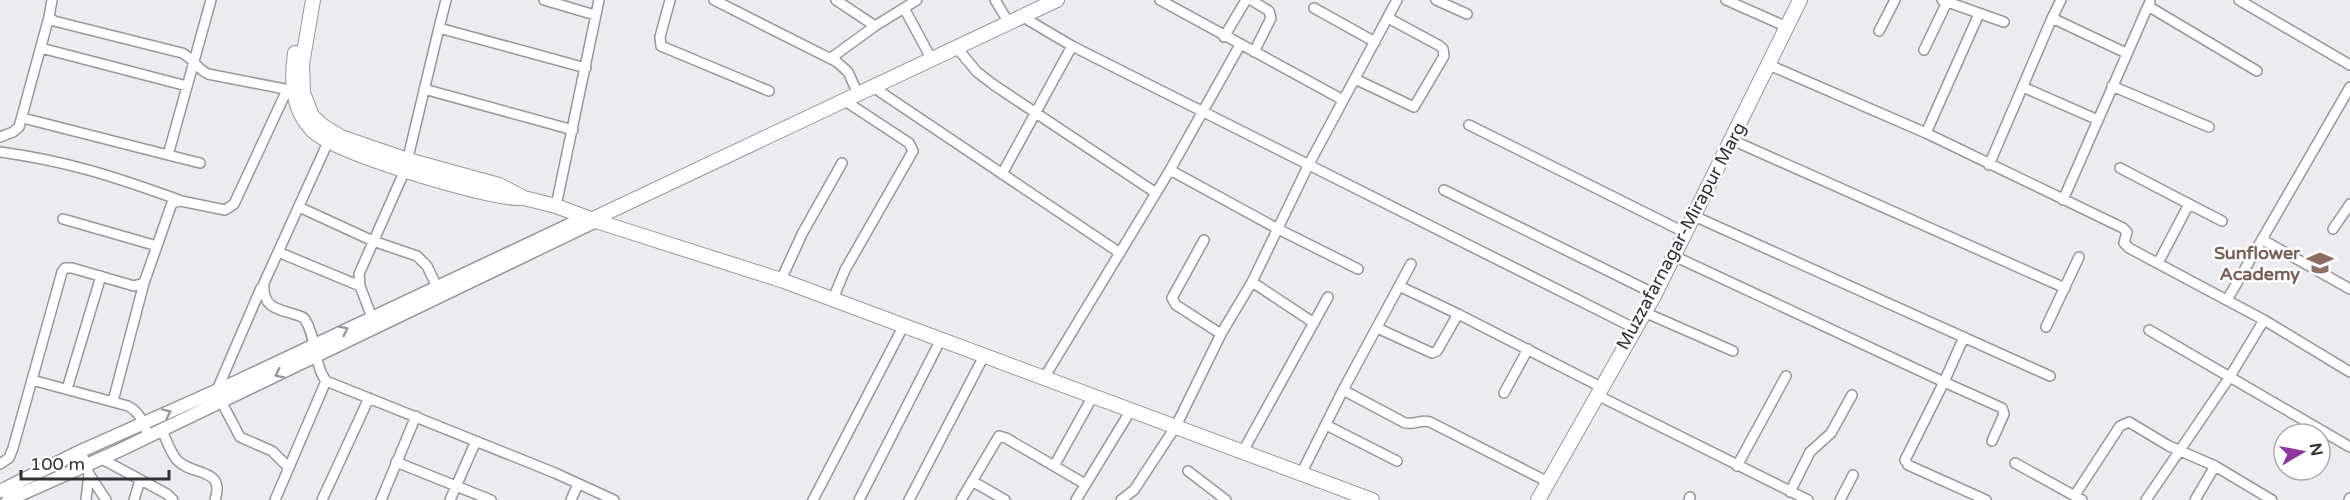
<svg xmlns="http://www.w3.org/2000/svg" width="2350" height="500" viewBox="0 0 2350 500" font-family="'Varela Round',sans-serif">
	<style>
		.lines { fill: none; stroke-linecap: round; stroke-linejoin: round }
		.minor-casing { stroke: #98969b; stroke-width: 12 }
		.tertiary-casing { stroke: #98969b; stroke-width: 15 }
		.secondary-casing { stroke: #98969b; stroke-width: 16 }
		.minor { stroke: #fff; stroke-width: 9 }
		.tertiary { stroke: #fff; stroke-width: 12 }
		.secondary { stroke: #fff; stroke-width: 14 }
		.oneway { stroke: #989898 }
		.labels { text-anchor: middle; stroke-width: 5; stroke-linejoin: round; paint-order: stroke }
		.street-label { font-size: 18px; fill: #313032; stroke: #fff }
		.education-label { font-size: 18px; font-weight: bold; fill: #785e54; stroke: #fff; text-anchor: end }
	</style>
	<rect width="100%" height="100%" fill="#ecebf0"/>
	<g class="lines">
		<defs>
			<path id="minor" d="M52,0L49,17L54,21L182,53C193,58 197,69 208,74L290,90
				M446,0L439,28L586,68
				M544,0L595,15
				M670,0L660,37L661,46L769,91
				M714,0L837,62L848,72L858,94
				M836,0L875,26L917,0
				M995,0L1009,23
				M1160,0L1343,100
				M1251,0L1269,11L1271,18L1254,52
				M1436,0L1467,14
				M1726,0L1787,27
				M1942,0L2004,22
				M2239,0L2350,65
				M2150,2L2148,6L2257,71
				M904,8L932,60
				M1314,8L1375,42
				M1023,17L1072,46
				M2052,18L2061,0
				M1879,31L1895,0
				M1224,37L1246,0
				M41,48L187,86
				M957,48L977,72L994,85L1156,193
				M1924,50L1947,2
				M831,58L875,26
				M1769,65L1926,133L2123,228L2127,232L2124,243L2129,248L2264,320L2350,372
				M1355,79L1414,107L1444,56L1443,49L1440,46L1388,18
				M2112,86L2209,127
				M873,87L1120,253
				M2023,87L2098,120
				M424,89L573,130
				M23,118L168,155L211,0
				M1469,125L1686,233
				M1926,133L1979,14
				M0,137L13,132L19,127L49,17
				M1732,140L2065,288
				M328,142L264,283C262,313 283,308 304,318C317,337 313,363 326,381L555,473L614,500
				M0,152C67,161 116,177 179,200
				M168,155L200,163
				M1989,165L2052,18L2126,53
				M2120,168L2189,204L2158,263
				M1170,170L1278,229L1358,269
				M1002,174L1072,46L1634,328
				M1444,190L1655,294
				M2063,200L2148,6
				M2189,204L2222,221
				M556,206L599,0
				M299,207L373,241L417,256L427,266L439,291
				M1694,216L2050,376
				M63,219L157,246
				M2333,229L2350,204
				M1204,240L1172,298L1176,305L1221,334
				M2263,240L2350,289
				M278,252L360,286
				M1674,256L1944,382L1964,337
				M781,280L802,234L842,163
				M1252,282L1314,323
				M833,299L845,270L913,151L909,143L845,101
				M2227,300L2350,87
				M1644,312L1733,351
				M1458,314L1601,387
				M374,323L360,286L359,274L405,170L439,28
				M2046,327L2079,257
				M1377,328L1432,353L1437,351L1458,314L1399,286
				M2149,330L2350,447
				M1044,378L1170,170L1240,45
				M32,380L128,406C140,412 144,424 148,436
				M67,389L101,276
				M217,390L261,288
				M1343,390L1411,264
				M1504,393L1528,349
				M1597,395L1808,500
				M113,401L144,283
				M221,401L240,437L272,451L289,468
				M1326,425L1397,461
				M162,430C166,439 170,452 177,460C191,476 226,467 215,500
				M81,451L89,474L86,500
				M1242,453L1328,297
				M100,458L167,494L173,500
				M396,462L491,500
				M2015,463L2082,500
				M0,464L9,458L13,448L62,272L65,268H72L134,286L144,283L172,203L181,201L225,210L234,204L287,90
				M1054,466L1093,396
				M1737,466L1786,376
				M1188,471L1226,500
				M89,474L106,500
				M1301,474L1343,390L1405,423C1414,425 1421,419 1430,422L1548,482
				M972,481L1005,500
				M1790,492L1810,452L1831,433L1852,395
				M2075,495L2120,426L2129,422L2169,446L2215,466L2272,500
				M134,500L140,480
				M275,500L326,381
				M322,500L369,398
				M381,500L416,416
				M450,500L476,441
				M571,500L578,484
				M813,500L904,325
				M859,500L941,339
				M909,500L985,354
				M961,500L999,436L1006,438L1085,484
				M1076,500L1131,410
				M1121,500L1134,490L1176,426L1221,334L1252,282L1309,164L1397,0
				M1689,500L1690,497
				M1840,500L1853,475
				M1986,500L1908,465L1905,460L1944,382L2002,408L2004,414L1992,441
				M2146,500L2229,378L2264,320
				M2195,500L2215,466
				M2349,500L2350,498"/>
			<path id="tertiary" d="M0,491L81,451L236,382L586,217
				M8,500L118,451L596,221"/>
			<path id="secondary" d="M313,0L302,64L303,93L312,116L323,126L341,137L408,160L499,185L524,198L556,206L596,221L781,280L1372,500
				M295,53C291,81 292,109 312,130C334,153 486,198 519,198
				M591,220L1057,0
				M1538,500L1655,294L1800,0"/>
		</defs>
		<use href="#minor" class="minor-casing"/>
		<use href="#tertiary" class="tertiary-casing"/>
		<use href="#secondary" class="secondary-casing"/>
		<use href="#minor" class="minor"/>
		<use href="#tertiary" class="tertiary"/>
		<use href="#secondary" class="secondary"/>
	</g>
	<defs><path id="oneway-chevron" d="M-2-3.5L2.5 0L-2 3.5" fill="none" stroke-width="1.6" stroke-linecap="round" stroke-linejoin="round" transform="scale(1.5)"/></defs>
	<g class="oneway">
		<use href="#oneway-chevron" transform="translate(344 330) rotate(-26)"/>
		<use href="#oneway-chevron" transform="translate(279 374) rotate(154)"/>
		<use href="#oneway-chevron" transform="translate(167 413) rotate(-24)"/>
	</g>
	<defs>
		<symbol id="school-bare" viewBox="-9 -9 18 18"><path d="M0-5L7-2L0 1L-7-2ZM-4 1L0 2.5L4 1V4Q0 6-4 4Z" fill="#8d6e63" stroke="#fff" stroke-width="2.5" paint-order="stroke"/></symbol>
	</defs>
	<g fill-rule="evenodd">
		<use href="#school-bare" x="2301" y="244" width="38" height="38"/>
	</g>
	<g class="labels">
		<g class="street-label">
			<text transform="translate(1681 236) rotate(-62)" y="6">Muzzafarnagar-Mirapur Marg</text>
		</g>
		<g class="education-label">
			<text x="2300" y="259">Sunflower<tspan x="2300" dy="21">Academy</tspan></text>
		</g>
	</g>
	<g transform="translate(2302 452) rotate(80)"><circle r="28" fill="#ffffff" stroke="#adacad" stroke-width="1.5"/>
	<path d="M0-4.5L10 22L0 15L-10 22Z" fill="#8e35a0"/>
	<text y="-9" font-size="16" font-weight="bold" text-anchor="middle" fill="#313032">N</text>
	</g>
	<path d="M21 470v9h148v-9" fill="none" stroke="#313032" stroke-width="3"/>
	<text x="30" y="470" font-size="18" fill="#313032" stroke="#ffffff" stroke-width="4.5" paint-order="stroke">100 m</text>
</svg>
